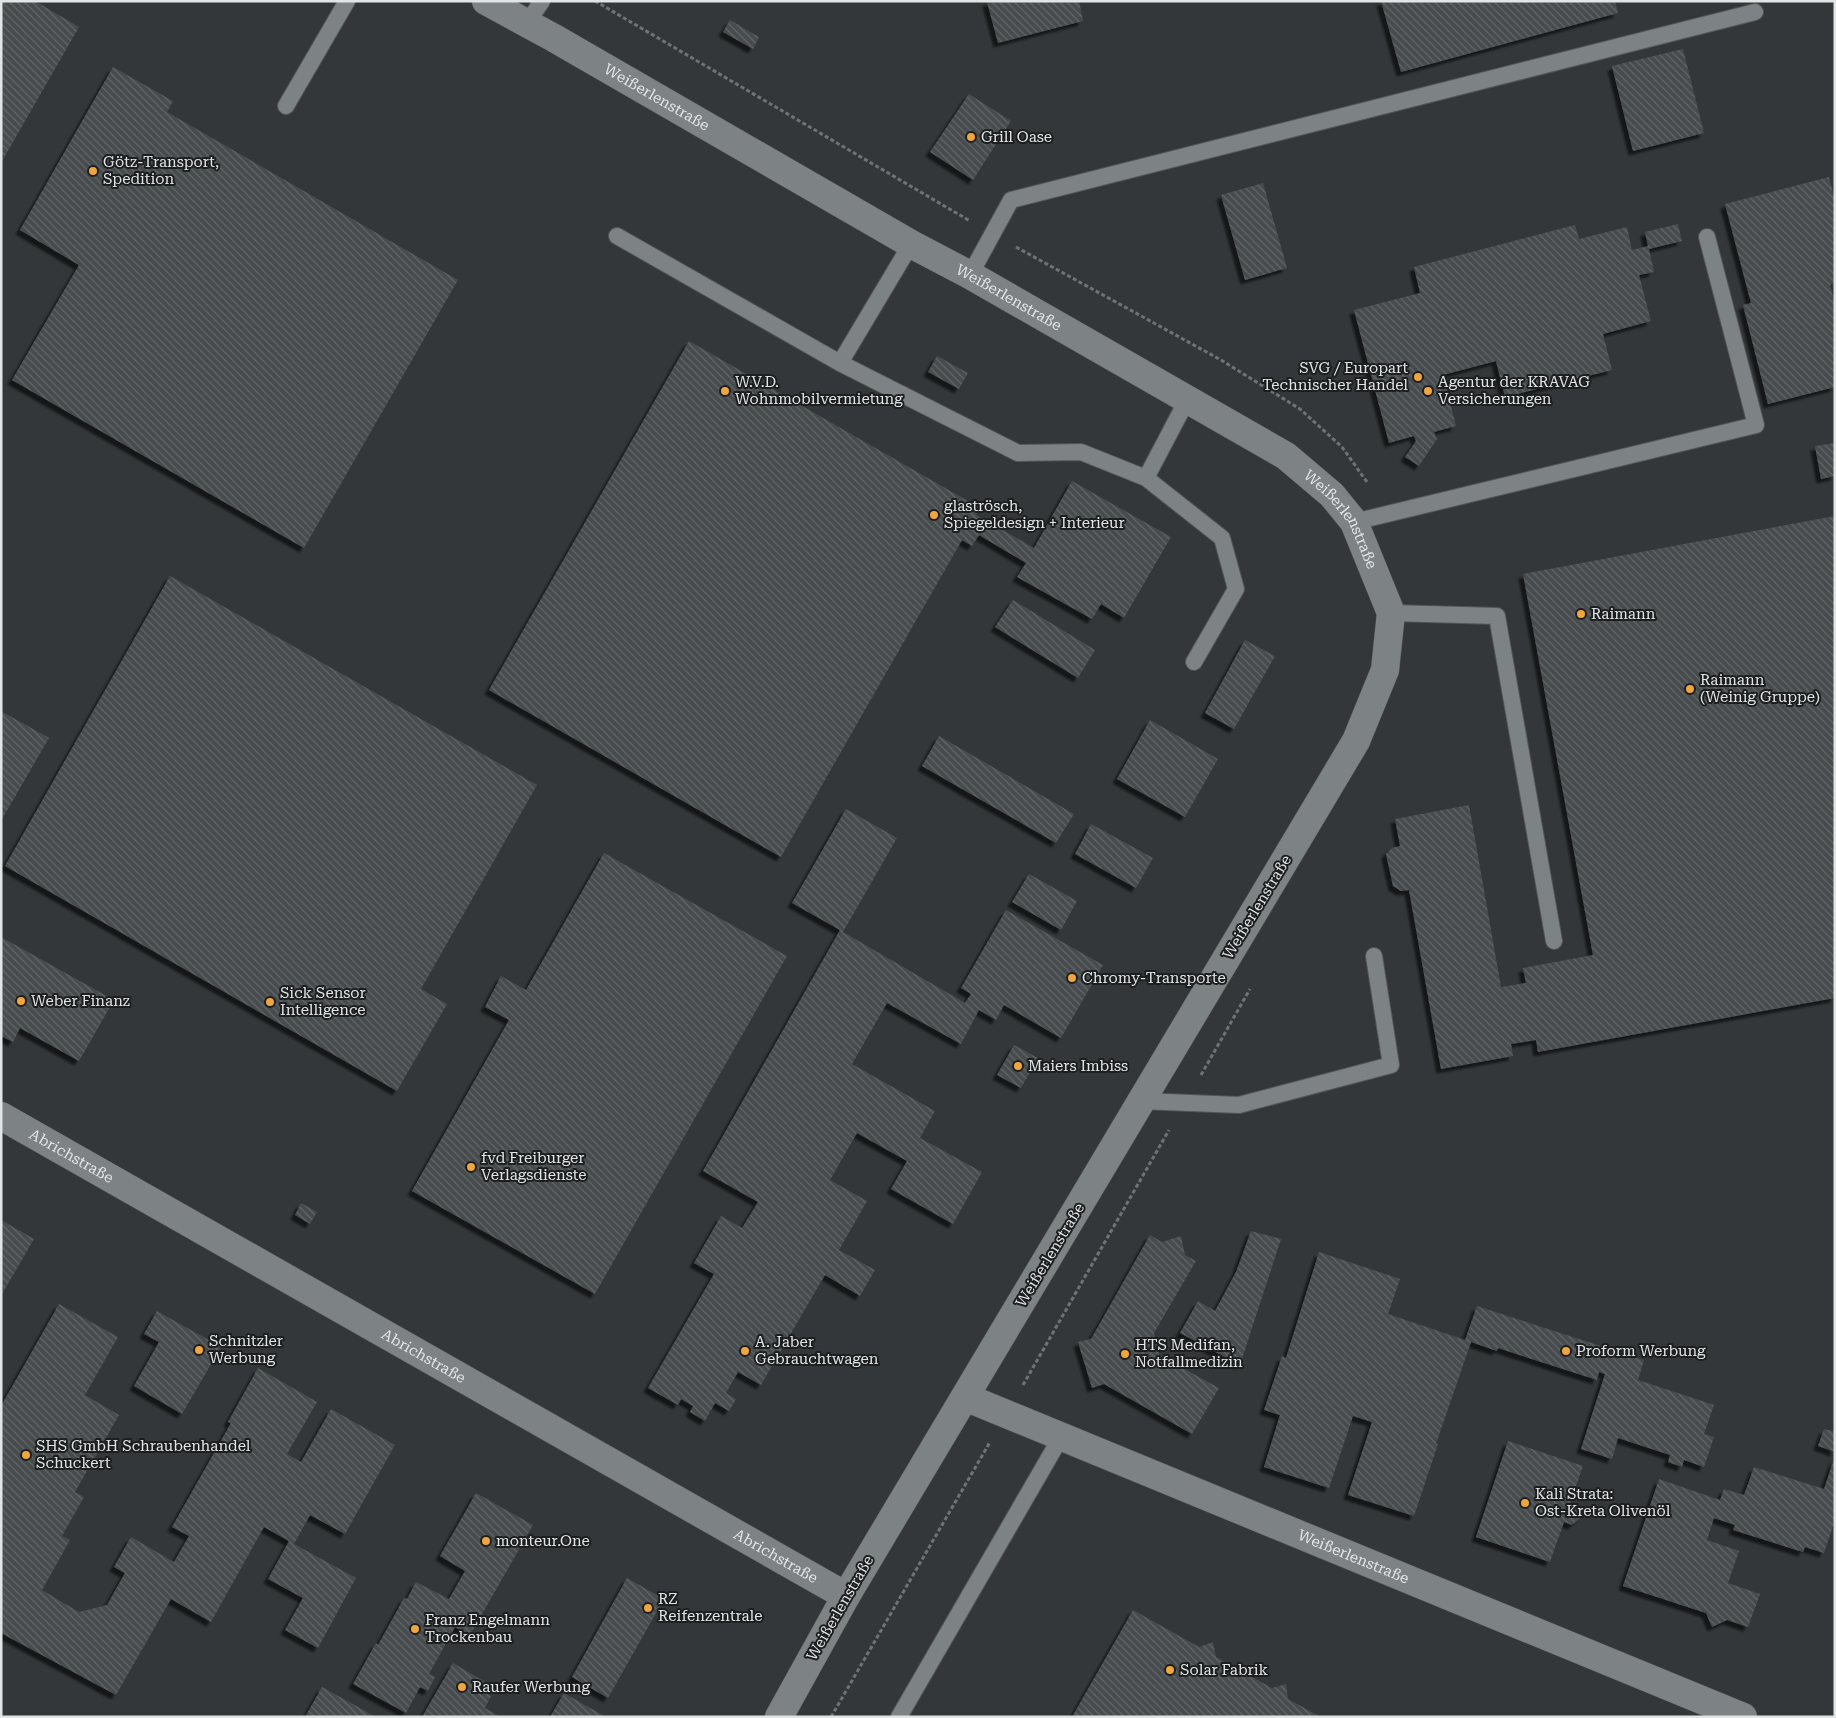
<svg xmlns="http://www.w3.org/2000/svg" width="1836" height="1718" viewBox="0 0 1836 1718" font-family="'Roboto Serif',serif">
	<style>
		.building { fill: url(#building-back-hatch); filter: url(#shadow) }
		.lines { fill: none; stroke-linecap: round; stroke-linejoin: round }
		.service-casing { stroke: #535657; stroke-width: 18 }
		.minor-casing { stroke: #535657; stroke-width: 29 }
		.path { stroke: #6f7374; stroke-width: 3; stroke-dasharray: 4 2.5; stroke-linecap: butt }
		.service { stroke: #7d8284; stroke-width: 16 }
		.minor { stroke: #7d8284; stroke-width: 28 }
		.poi-dot { fill: #f0a63f; stroke: #1c1e1f; stroke-width: 2 }
		.labels { text-anchor: middle; stroke-width: 4; stroke-linejoin: round; paint-order: stroke }
		.street-label { font-size: 15px; fill: #e2e5e6; stroke: #1c1e1f }
		.poi-label { font-size: 15px; fill: #e2e5e6; stroke: #1c1e1f; text-anchor: start }
	</style>
	<defs>
		<pattern id="building-back-hatch" width="6" height="6" patternUnits="userSpaceOnUse" patternTransform="scale(1.25)"><rect width="6" height="6" fill="#474c4e"/><path d="M-1 5l2 2M0 0l6 6M5-1l2 2" fill="none" stroke="#616668"/></pattern>
		<filter id="shadow"><feDropShadow dx="-4.5" dy="4.5" stdDeviation="1" flood-color="#0009"/></filter>
	</defs>
	<rect width="100%" height="100%" fill="#333739"/>
	<path class="building" d="M1,1H35L79,27L1,163Z
		M990,1H1079L1083,21L998,43L987,2Z
		M1381,1H1615L1618,13L1401,72Z
		M730,20L759,37L753,49L723,32Z
		M1683,49L1704,133L1633,151L1612,66Z
		M113,67L173,101L167,112L458,280L304,548L12,380L79,265L20,230Z
		M969,94L1011,121L973,180L930,152Z
		M1829,177L1835,201V283L1830,285L1835,304V387L1768,404L1743,305L1751,303L1725,204Z
		M1263,183L1287,268L1245,280L1221,195Z
		M1678,224L1682,241L1649,249L1654,272L1639,275L1651,321L1603,334L1612,370L1505,397L1496,361L1443,375L1456,426L1434,432L1437,439L1419,466L1405,457L1416,441L1414,436L1389,443L1354,310L1420,293L1414,267L1575,225L1579,239L1627,227L1632,250L1648,246L1645,232Z
		M689,341L980,508L976,515L1034,548L1072,481L1171,537L1124,618L1101,604L1092,619L1017,577L1026,563L979,535L972,546L962,540L781,857L489,690Z
		M937,356L968,373L959,389L928,372Z
		M1835,443V476L1821,479L1815,446Z
		M1835,516V998L1538,1052L1536,1040L1511,1044L1513,1056L1441,1069L1409,890L1401,891L1393,886L1386,854L1392,848L1400,846L1395,819L1469,805L1501,987L1526,983L1523,968L1593,955L1523,574Z
		M170,576L537,785L421,989L447,1004L397,1091L5,866Z
		M1013,600L1095,650L1078,678L995,627Z
		M1245,640L1275,656L1234,729L1205,713Z
		M1,711L49,738L1,821Z
		M1150,720L1218,759L1185,817L1117,779Z
		M939,736L1074,814L1056,843L922,766Z
		M846,809L897,838L843,932L965,1003L971,994L961,988L1006,910L1103,965L1061,1038L1004,1005L996,1020L979,1010L961,1044L887,1003L852,1064L935,1111L920,1138L982,1172L953,1224L891,1189L907,1161L857,1133L830,1180L867,1201L839,1250L875,1270L860,1296L825,1275L761,1385L738,1372L726,1393L736,1399L729,1411L715,1403L705,1421L690,1412L693,1406L681,1399L678,1405L648,1388L714,1274L694,1263L721,1216L742,1228L758,1202L703,1171L840,930L792,903Z
		M1091,824L1153,858L1136,888L1075,854Z
		M604,853L787,956L595,1294L412,1191L509,1020L485,1007L501,976L526,990Z
		M1029,874L1077,901L1061,930L1012,902Z
		M1,937L114,1000L79,1061L20,1028L13,1042L1,1036Z
		M1014,1045L1038,1058L1021,1088L997,1075Z
		M301,1203L317,1212L310,1224L295,1215Z
		M1,1220L34,1239L1,1296Z
		M1251,1231L1281,1239L1240,1365L1180,1333L1198,1301L1215,1311L1236,1272Z
		M1150,1235L1162,1242L1181,1236L1185,1255L1196,1261L1154,1333L1159,1355L1219,1388L1192,1434L1104,1384L1092,1388L1078,1342L1091,1339Z
		M1319,1252L1400,1279L1388,1314L1465,1340L1477,1306L1644,1360L1638,1380L1714,1405L1704,1434L1714,1437L1704,1467L1684,1460L1682,1467L1668,1462L1670,1455L1618,1438L1612,1459L1581,1449L1605,1374L1599,1372L1597,1380L1498,1348L1497,1351L1471,1342L1436,1444H1438L1414,1516L1348,1495L1372,1422L1353,1416L1329,1488L1264,1467L1280,1415L1264,1410L1282,1356L1286,1358Z
		M59,1304L118,1337L85,1395L119,1415L75,1492L84,1497L62,1536L70,1540L42,1590L79,1612L107,1605L125,1573L114,1567L131,1537L174,1562L189,1536L172,1527L231,1423L228,1422L258,1368L317,1402L287,1454L301,1462L331,1409L395,1445L345,1534L310,1515L294,1544L356,1578L318,1648L285,1630L303,1598L268,1579L289,1541L264,1527L211,1622L171,1599L116,1695L1,1633V1406Z
		M157,1311L221,1347L182,1414L134,1386L159,1342L144,1334Z
		M1824,1429L1835,1432V1452L1818,1446Z
		M1508,1441L1583,1466L1569,1506L1577,1509L1581,1516L1580,1518L1572,1525L1564,1522L1550,1562L1476,1537Z
		M1835,1456V1520L1824,1553L1805,1547L1803,1552L1733,1530L1735,1525L1714,1518L1707,1540L1739,1551L1728,1583L1760,1594L1748,1627L1727,1620L1712,1627L1706,1613L1623,1586L1659,1479L1720,1500L1724,1489L1744,1495L1754,1467L1824,1489Z
		M476,1493L533,1525L470,1635L455,1627L429,1674L435,1677L428,1691L420,1687L406,1713L353,1684L376,1643L378,1645L404,1598L407,1599L416,1582L449,1599L465,1571L440,1556Z
		M627,1578L664,1599L608,1698L572,1677Z
		M1133,1610L1199,1647L1213,1642L1216,1657L1272,1688L1286,1684L1288,1699L1321,1717H1072Z
		M453,1663L487,1683L482,1690L491,1696L485,1708L501,1717H422Z
		M322,1687L360,1708L375,1717H305Z
		M564,1693L606,1717H550Z"/>
	<g class="lines">
		<defs>
			<path id="service" d="M527,23L542,1
				M286,106L347,1
				M617,236L840,363L911,244
				M970,275L1011,200L1755,12
				M840,363L1018,453L1081,452L1146,478
				M1187,400L1146,478L1222,538L1236,589L1194,662
				M1354,522L1756,425L1707,237
				M1391,613L1497,616L1554,941
				M1141,1101L1239,1105L1391,1065L1374,956
				M899,1717L1061,1437"/>
			<g id="minor">
				<path id="s1" d="M486,1L554,38L911,244L970,275L1286,456L1332,495L1354,522L1391,613L1385,670L1356,741L846,1596L779,1717"/>
				<path id="s2" d="M1,1116L846,1596"/>
				<path id="s3" d="M965,1397L1743,1717"/>
			</g>
		</defs>
		<use href="#service" class="service-casing"/>
		<use href="#minor" class="minor-casing"/>
		<path class="path" d="M595,1L970,221
			M1016,247L1221,360L1300,409L1342,447L1367,482
			M1201,1075L1250,989
			M1023,1385L1169,1130
			M831,1717L990,1442"/>
		<use href="#service" class="service"/>
		<use href="#minor" class="minor"/>
	</g>
	<g class="poi-dot">
		<circle cx="971" cy="137" r="5"/>
		<circle cx="93" cy="171" r="5"/>
		<circle cx="1418" cy="377" r="5"/>
		<circle cx="725" cy="391" r="5"/>
		<circle cx="1428" cy="391" r="5"/>
		<circle cx="934" cy="515" r="5"/>
		<circle cx="1581" cy="614" r="5"/>
		<circle cx="1690" cy="689" r="5"/>
		<circle cx="1072" cy="978" r="5"/>
		<circle cx="21" cy="1001" r="5"/>
		<circle cx="270" cy="1002" r="5"/>
		<circle cx="1018" cy="1066" r="5"/>
		<circle cx="471" cy="1167" r="5"/>
		<circle cx="199" cy="1350" r="5"/>
		<circle cx="745" cy="1351" r="5"/>
		<circle cx="1566" cy="1351" r="5"/>
		<circle cx="1125" cy="1354" r="5"/>
		<circle cx="26" cy="1455" r="5"/>
		<circle cx="1525" cy="1503" r="5"/>
		<circle cx="486" cy="1541" r="5"/>
		<circle cx="648" cy="1608" r="5"/>
		<circle cx="415" cy="1629" r="5"/>
		<circle cx="1170" cy="1670" r="5"/>
		<circle cx="462" cy="1687" r="5"/>
	</g>
	<g class="labels">
		<g class="street-label">
			<text dy="5" stroke="none"><textPath href="#s1" startOffset="196">Weißerlenstraße</textPath></text>
			<text dy="5" stroke="none"><textPath href="#s1" startOffset="601">Weißerlenstraße</textPath></text>
			<text dy="5" stroke="none"><textPath href="#s1" startOffset="1006">Weißerlenstraße</textPath></text>
			<text transform="translate(1257 907) rotate(-59)" y="5">Weißerlenstraße</text>
			<text dy="5" stroke="none"><textPath href="#s2" startOffset="81">Abrichstraße</textPath></text>
			<text transform="translate(1050 1255) rotate(-59)" y="5">Weißerlenstraße</text>
			<text dy="5" stroke="none"><textPath href="#s2" startOffset="486">Abrichstraße</textPath></text>
			<text dy="5" stroke="none"><textPath href="#s2" startOffset="891">Abrichstraße</textPath></text>
			<text dy="5" stroke="none"><textPath href="#s3" startOffset="420">Weißerlenstraße</textPath></text>
			<text transform="translate(840 1608) rotate(-60)" y="5">Weißerlenstraße</text>
		</g>
		<g class="poi-label">
			<text x="981" y="142">Grill Oase</text>
			<text x="103" y="167">Götz-Transport,<tspan x="103" dy="17">Spedition</tspan></text>
			<text x="1408" y="373" text-anchor="end">SVG / Europart<tspan x="1408" dy="17">Technischer Handel</tspan></text>
			<text x="735" y="387">W.V.D.<tspan x="735" dy="17">Wohnmobilvermietung</tspan></text>
			<text x="1438" y="387">Agentur der KRAVAG<tspan x="1438" dy="17">Versicherungen</tspan></text>
			<text x="944" y="511">glaströsch,<tspan x="944" dy="17">Spiegeldesign + Interieur</tspan></text>
			<text x="1591" y="619">Raimann</text>
			<text x="1700" y="685">Raimann<tspan x="1700" dy="17">(Weinig Gruppe)</tspan></text>
			<text x="1082" y="983">Chromy-Transporte</text>
			<text x="280" y="998">Sick Sensor<tspan x="280" dy="17">Intelligence</tspan></text>
			<text x="31" y="1006">Weber Finanz</text>
			<text x="1028" y="1071">Maiers Imbiss</text>
			<text x="481" y="1163">fvd Freiburger<tspan x="481" dy="17">Verlagsdienste</tspan></text>
			<text x="209" y="1346">Schnitzler<tspan x="209" dy="17">Werbung</tspan></text>
			<text x="755" y="1347">A. Jaber<tspan x="755" dy="17">Gebrauchtwagen</tspan></text>
			<text x="1135" y="1350">HTS Medifan,<tspan x="1135" dy="17">Notfallmedizin</tspan></text>
			<text x="1576" y="1356">Proform Werbung</text>
			<text x="36" y="1451">SHS GmbH Schraubenhandel<tspan x="36" dy="17">Schuckert</tspan></text>
			<text x="1535" y="1499">Kali Strata:<tspan x="1535" dy="17">Ost-Kreta Olivenöl</tspan></text>
			<text x="496" y="1546">monteur.One</text>
			<text x="658" y="1604">RZ<tspan x="658" dy="17">Reifenzentrale</tspan></text>
			<text x="425" y="1625">Franz Engelmann<tspan x="425" dy="17">Trockenbau</tspan></text>
			<text x="1180" y="1675">Solar Fabrik</text>
			<text x="472" y="1692">Raufer Werbung</text>
		</g>
	</g>
	<rect width="1836" height="1718" fill="none" stroke="#e2e5e6" stroke-width="5"/>
</svg>
